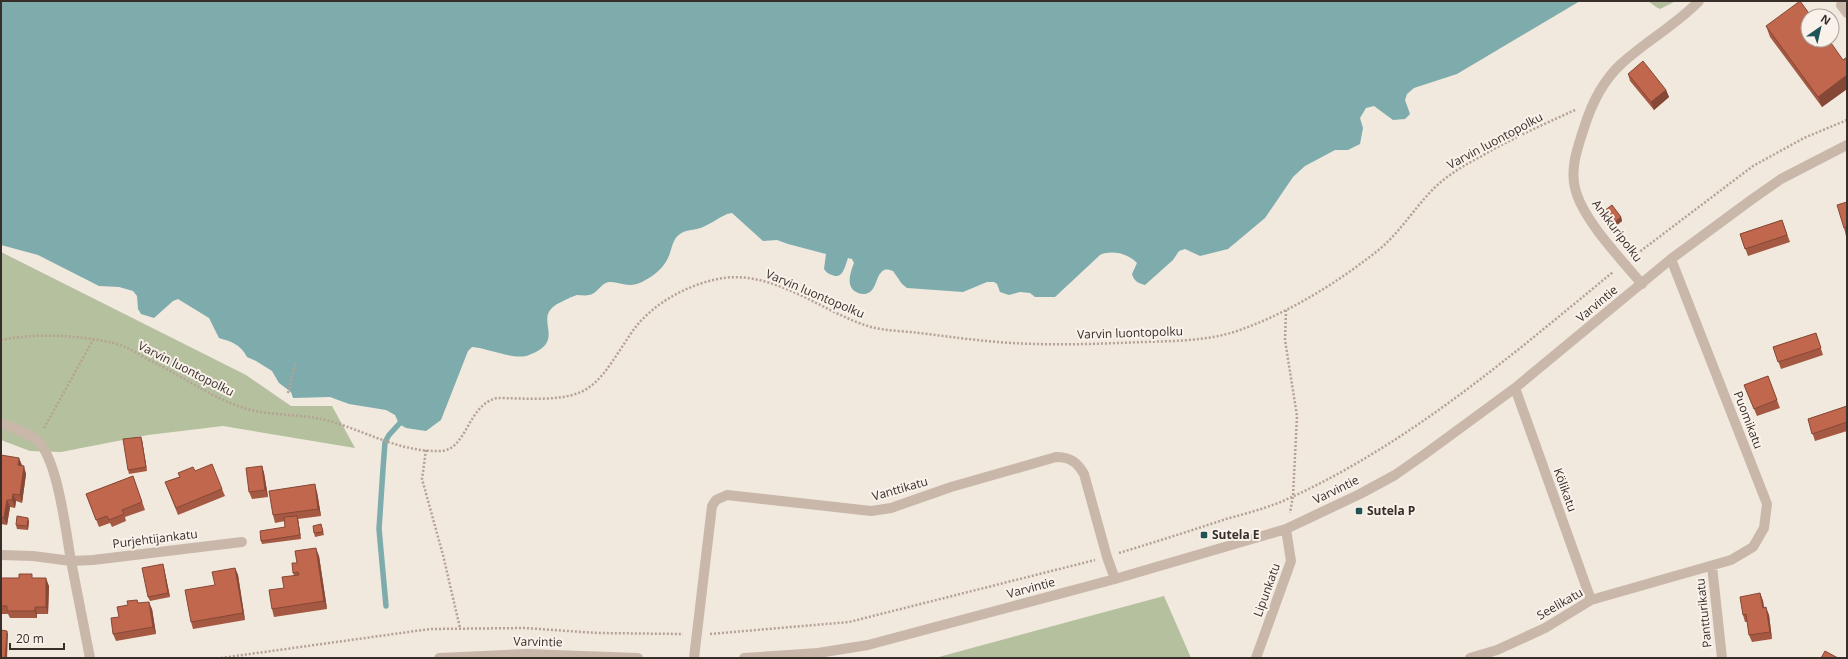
<svg xmlns="http://www.w3.org/2000/svg" width="1848" height="659" viewBox="0 0 1848 659" font-family="'Open Sans',sans-serif">
	<style>
		.green { fill: #b5c09e }
		.water { fill: #7eacad }
		.lines { fill: none; stroke-linecap: round; stroke-linejoin: round }
		.stream { stroke: #7eacad; stroke-width: 5.5 }
		.path { stroke: #b5a294; stroke-width: 2.5; stroke-dasharray: 2 2; stroke-linecap: butt }
		.minor { stroke: #c9b8aa; stroke-width: 10 }
		.wall { fill: #a55942 }
		.shaded-wall { fill: #864836 }
		.building { fill: #c0674d; stroke: #864836 }
		.poi-dot { fill: #205356; stroke: #f9f2ea; stroke-width: 1.5 }
		.labels { text-anchor: middle; stroke-width: 4; stroke-linejoin: round; paint-order: stroke }
		.street-label { font-size: 12px; fill: #372d29; stroke: #f9f2ea }
		.poi-label { font-size: 12px; font-weight: bold; fill: #372d29; stroke: #f9f2ea; text-anchor: start }
	</style>
	<rect width="100%" height="100%" fill="#f1e8de"/>
	<path class="green" d="M1648,1H1676L1660,9L1656,7Z
		M1,252L246,375L291,406H332L355,448L223,426L148,435L61,452L30,451L1,440Z
		M1164,596L1191,658H935Z"/>
	<path class="water" d="M1,1H1580L1457,74L1414,88L1407,94L1405,100L1410,114L1405,119L1393,120L1374,106L1366,108L1360,118L1363,128L1360,144L1348,150H1335L1305,166L1293,177L1265,218L1228,249L1200,256L1185,249L1179,251L1173,260L1145,285C1138,283 1134,281 1132,274L1137,263C1128,253 1111,250 1100,255L1055,297H1035L1030,293L1020,292L1009,295L1000,292L997,284L994,282H987L963,292L907,288L902,284L893,271C890,270 887,269 884,270C876,274 877,287 870,292C867,294 863,295 858,293C845,288 850,273 854,263L852,259L848,258C845,266 843,280 832,275C828,274 826,272 824,269L826,254L788,244L777,240L763,241L732,213L727,214C718,218 708,226 697,229C692,230 685,230 680,234C672,239 672,250 668,258C662,270 653,276 642,282C628,289 619,281 609,282C601,283 597,294 589,295C585,296 581,295 577,295C573,296 556,304 553,307C536,321 566,342 529,355C514,361 489,348 472,347L468,351L441,420L426,431L406,428L399,424L395,415L386,410L349,404L330,397L293,398L291,392L279,383L272,371L256,361L247,357C240,344 232,342 219,338L209,318L178,299L173,301L154,318L141,314L138,309L137,296L133,291L119,287L99,286L38,255L1,245Z"/>
	<g class="lines">
		<path class="stream" d="M386,606L379,529L383,469L385,442L389,435L399,424"/>
		<path class="path" d="M1634,256L1753,166L1804,138L1847,120
			M1286,310L1285,340L1297,416L1293,496L1290,513
			M1,340C35,333 74,335 109,342C122,344 136,352 147,359C181,375 211,398 247,409C276,417 308,413 336,423C371,434 402,452 440,451C467,451 467,405 497,398C522,398 558,402 581,392C598,384 608,368 618,353C625,343 631,332 639,323C659,300 692,283 723,278C777,271 823,313 871,327C887,331 904,331 919,333C946,336 972,340 998,342C1047,346 1095,344 1143,342C1174,341 1205,341 1234,332C1285,315 1334,285 1376,252C1402,232 1417,202 1442,181C1453,172 1465,165 1478,158C1509,140 1542,125 1575,110
			M288,393L295,364
			M44,428L93,340
			M426,450L422,479L443,555L460,628
			M1119,553C1155,542 1190,531 1226,519C1248,513 1271,507 1292,497C1411,442 1512,355 1613,272
			M710,634L849,622L1095,560
			M221,658L430,629L525,628L597,633L683,634"/>
		<path class="minor" d="M1841,5L1847,13
			M1642,284C1621,259 1582,219 1575,188C1570,167 1578,147 1584,128C1591,105 1603,81 1621,64C1646,41 1676,25 1699,1
			M1515,388L1591,600
			M1,423C13,428 27,432 37,440C58,459 66,533 71,561L93,560L242,542
			M1,555L33,556L71,561L90,658
			M1712,566L1722,658
			M439,658L527,654L638,658
			M694,658L712,506L716,500L727,495L871,511L891,508L951,487L1056,457C1070,457 1077,462 1084,474L1107,557L1115,579
			M744,658L818,653L868,645L1115,579L1286,529L1360,494L1395,475L1425,454L1515,388L1671,259L1751,200L1781,179L1847,145
			M1256,658L1291,561L1286,529
			M1470,658L1497,650L1545,628L1591,600L1731,560L1753,547L1764,528L1767,504L1671,259"/>
	</g>
	<path class="wall" d="M1766,26L1843,60L1847,57V89L1822,107L1770,37Z
		M1628,74L1666,90L1669,97L1654,110L1630,81Z
		M1847,202V236H1846L1844,228Z
		M1600,214L1621,217L1622,221L1611,230L1602,218Z
		M1782,220L1790,242L1748,256L1740,234Z
		M1816,333L1823,355L1781,369L1773,347Z
		M1768,376L1780,408L1757,416L1744,385Z
		M1847,406V431L1815,441L1808,419Z
		M142,440L147,471L129,474L128,470Z
		M1,455L22,465L26,474L22,503L16,501L15,508L10,507L7,525L1,524Z
		M262,466L264,473L268,497L252,499L249,492Z
		M195,471L222,489L225,496L178,515L165,482Z
		M133,476L145,510L125,517L126,521L112,527L110,523L99,527L86,494Z
		M317,492L321,516L298,519L301,539L262,544L261,541L285,527V521L275,523L273,515Z
		M29,521L28,530L17,529L16,525Z
		M321,524L324,535L315,537L314,533Z
		M319,556L327,609L274,617L272,609L284,588L294,575L293,573L297,563Z
		M164,568L170,597L150,601L148,597Z
		M235,568L238,575L245,620L193,629L191,622L215,585Z
		M1,578H34L49,586L48,614H37V618H10L8,614H1Z
		M1760,593L1763,601L1764,607L1769,615L1772,639L1752,642L1749,635L1747,622H1745L1743,615Z
		M137,600L138,603L152,609L156,634L116,641L113,634L119,617Z"/>
	<path class="shaded-wall" d="M1847,75V89L1822,107L1818,97Z
		M1666,90L1669,97L1654,110L1651,102Z
		M1621,217L1622,221L1611,230L1610,226Z
		M141,437L142,440L147,471L146,467Z
		M19,458L22,465L21,473L18,465Z
		M24,466L26,474L22,503L20,495Z
		M262,466L264,473L268,497L265,490Z
		M315,484L317,492L321,516L318,509Z
		M13,494L16,501L15,508L12,500Z
		M7,500L10,507L7,525L4,518Z
		M297,516L298,519L301,539L300,535Z
		M28,518L29,521L28,530L27,526Z
		M316,548L319,556L327,609L324,601Z
		M163,564L164,568L170,597L168,593Z
		M235,568L238,575L245,620L243,613Z
		M46,578L49,586L48,614L46,607Z
		M1760,593L1763,601L1765,615L1763,608Z
		M149,602L152,609L156,634L153,627Z
		M35,607L37,614V618L35,611Z
		M1766,607L1769,615L1772,639L1770,632Z
		M7,631L8,634L7,658H5Z"/>
	<path class="building" d="M1800,1L1811,16H1808V40H1829L1843,60L1847,57V75L1818,97L1766,26Z
		M1643,61L1666,90L1651,102L1628,74Z
		M1847,202V227L1844,228L1837,205Z
		M1612,205L1621,217L1610,226L1600,214Z
		M1782,220L1787,235L1745,249L1740,234Z
		M1816,333L1821,348L1778,362L1773,347Z
		M1768,376L1777,400L1754,409L1744,385Z
		M1847,406V422L1812,434L1808,419Z
		M141,437L146,467L128,470L123,439Z
		M1,455L19,458L18,465L24,466L20,495L13,494L12,500H7L4,518L1,517Z
		M212,464L222,489L176,508L165,482L180,477L178,473L193,467L195,471Z
		M262,466L265,490L249,492L246,468Z
		M133,476L142,502L122,510L124,514L109,520L107,516L96,520L86,494Z
		M315,484L318,509L273,515L269,491Z
		M17,516L28,518L27,526L16,525Z
		M297,516L300,535L261,541L260,531L285,527L284,517Z
		M321,524L323,532L314,533L313,526Z
		M316,548L324,601L272,609L269,590L284,588L282,577L299,575L298,572L293,573L292,563H297L295,551Z
		M163,564L168,593L148,597L142,568Z
		M235,568L243,613L191,622L185,590L215,585L212,572Z
		M19,574H32V578H46V607H35V611H7V606H1V578H19Z
		M1760,593L1763,608L1766,607L1770,632L1749,635L1746,614L1743,615L1740,597Z
		M137,600L138,603L149,602L153,627L113,634L111,618L119,617L117,607L128,605L127,601Z
		M1,630L7,631L5,658H1Z
		M1825,651L1838,658H1821Z"/>
	<g class="poi-dot">
		<rect x="1355" y="507" width="8" height="8" rx="2"/>
		<rect x="1200" y="531" width="8" height="8" rx="2"/>
	</g>
	<g class="labels">
		<g class="street-label">
			<text transform="translate(1495 141) rotate(-28)" y="4">Varvin luontopolku</text>
			<text transform="translate(1617 231) rotate(53)" y="4">Ankkuripolku</text>
			<text transform="translate(815 294) rotate(23)" y="4">Varvin luontopolku</text>
			<text transform="translate(1597 304) rotate(-40)" y="4">Varvintie</text>
			<text transform="translate(1130 333) rotate(-2)" y="4">Varvin luontopolku</text>
			<text transform="translate(186 369) rotate(27)" y="4">Varvin luontopolku</text>
			<text transform="translate(1748 420) rotate(69)" y="4">Puomikatu</text>
			<text transform="translate(900 489) rotate(-16)" y="4">Vanttikatu</text>
			<text transform="translate(1336 490) rotate(-26)" y="4">Varvintie</text>
			<text transform="translate(1565 490) rotate(70)" y="4">Kölikatu</text>
			<text transform="translate(155 539) rotate(-7)" y="4">Purjehtijankatu</text>
			<text transform="translate(1031 588) rotate(-15)" y="4">Varvintie</text>
			<text transform="translate(1267 590) rotate(-70)" y="4">Lipunkatu</text>
			<text transform="translate(1560 604) rotate(-30)" y="4">Seelikatu</text>
			<text transform="translate(1704 613) rotate(-96)" y="4">Pantturikatu</text>
			<text transform="translate(538 642) rotate(1)" y="4">Varvintie</text>
		</g>
		<g class="poi-label">
			<text x="1367" y="515">Sutela P</text>
			<text x="1212" y="539">Sutela E</text>
		</g>
	</g>
	<rect width="1848" height="659" fill="none" stroke="#372d29" stroke-width="4"/>
	<g transform="translate(1820 28) rotate(34)"><circle r="19" fill="#f9f2ea" stroke="#aba39d"/>
	<path d="M0-3L7 15L0 10L-7 15Z" fill="#205356"/>
	<text y="-6" font-size="11" font-weight="bold" text-anchor="middle" fill="#372d29">N</text>
	</g>
	<path d="M10 643v6h54v-6" fill="none" stroke="#372d29" stroke-width="2"/>
	<text x="16" y="643" font-size="12" fill="#372d29" stroke="#f9f2ea" stroke-width="3" paint-order="stroke">20 m</text>
</svg>
